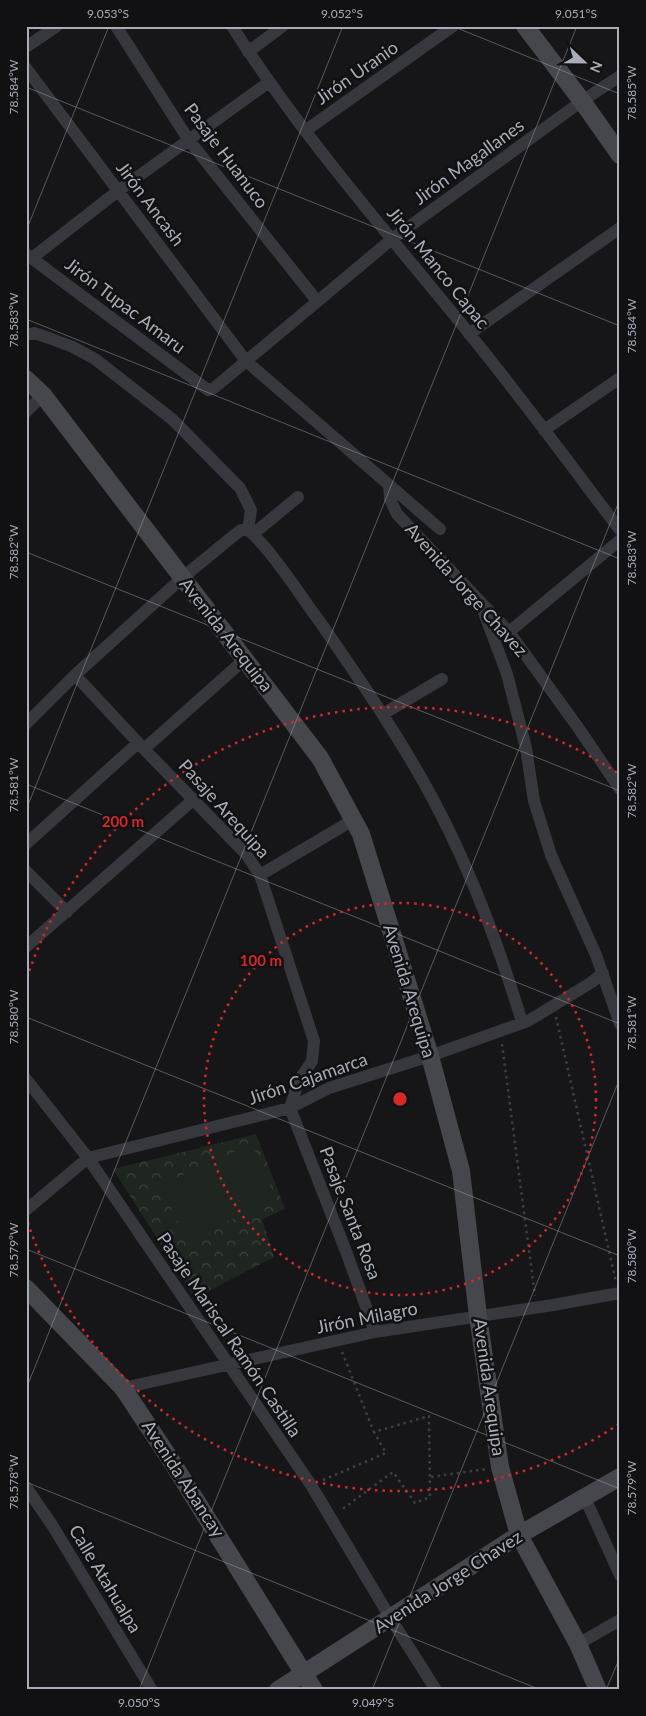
<svg xmlns="http://www.w3.org/2000/svg" width="646" height="1716" viewBox="0 0 646 1716" font-family="Lato,sans-serif">
	<style>
		.park { fill: url(#park-crowns) }
		.garden { fill: #1e261f }
		.lines { fill: none; stroke-linecap: round; stroke-linejoin: round }
		.path { stroke: #3d3f44; stroke-width: 2.5; stroke-dasharray: 2.5 4; stroke-linecap: butt }
		.street { stroke: #37383d; stroke-width: 12 }
		.secondary { stroke: #45474d; stroke-width: 18 }
		.ticks { fill: none; stroke: #a8adb8; stroke-width: 1; stroke-opacity: 0.45 }
		.ring { fill: none; stroke: #d62828; stroke-width: 2.5; stroke-dasharray: 2.5 5 }
		.labels { text-anchor: middle; stroke-width: 5; stroke-linejoin: round; paint-order: stroke }
		.street-label { font-size: 18px; fill: #a8adb8; stroke: #111113 }
		.centre { fill: #d62828; stroke: #111113; stroke-width: 2.5 }
		.ring-label { font-size: 15px; text-anchor: middle; font-weight: bold; fill: #d62828; stroke: #111113; stroke-width: 5; stroke-linejoin: round; paint-order: stroke }
		.neatline { fill: none; stroke: #a8adb8; stroke-width: 2 }
		.ticks-label { font-size: 12px; text-anchor: middle; fill: #a8adb8 }
	</style>
	<defs>
		<pattern id="park-crowns" width="20" height="18" patternUnits="userSpaceOnUse" patternTransform="scale(1.25)"><rect width="20" height="18" fill="#1e261f"/><path d="M2 6a3 3 0 1 1 6 0M12 15a3 3 0 1 1 6 0" fill="none" stroke="#3c433d"/></pattern>
	</defs>
	<rect width="100%" height="100%" fill="#161618"/>
	<path class="park" d="M256,1134L285,1209L262,1219L274,1257L195,1298L113,1169Z"/>
	<path class="garden" d="M252,1144L276,1199L187,1240L160,1185Z"/>
	<g class="lines">
		<path class="path" d="M556,1017L616,1282
			M502,1044L535,1296
			M342,1352L374,1432
			M431,1477L486,1469
			M323,1480L386,1453L374,1432L429,1416L430,1497L415,1503L393,1472L341,1510"/>
		<path class="street" d="M116,26L188,139L317,301
			M232,26C301,135 387,232 468,332C520,396 570,464 620,530
			M26,47L57,26
			M248,52L283,26
			M26,68L246,361L440,529
			M305,131L453,26
			M26,254L208,390L214,388L392,239L582,101L620,76
			M32,258L118,191L269,82
			M469,334L620,228
			M26,335L34,333L49,338L73,347L95,359L172,419L240,488L251,510L248,530
			M26,412L43,395
			M544,430L620,378
			M389,485L390,499L397,514L509,632L577,726L620,789
			M253,534L298,497
			M480,602L507,674L526,748L534,801L551,855L596,955L620,1024
			M509,632L620,540
			M75,675L144,749L246,854L260,875L314,1041L312,1061L298,1082L290,1108L347,1254L375,1332
			M383,714L442,679
			M26,724L75,675L182,578L232,537L241,530H248C256,536 262,544 269,552C287,574 303,599 320,622C356,674 392,726 423,781C466,857 497,939 522,1022
			M144,749L245,659
			M26,844L138,743
			M26,871L67,912
			M260,875L353,820
			M26,947L194,799
			M26,1079L88,1158L311,1485L391,1619L436,1690
			M26,1210L88,1158L290,1108L329,1088L430,1056L528,1021L592,982L603,973
			M123,1388L375,1332L553,1305L620,1293
			M26,1487L52,1525L152,1690
			M585,1498L620,1575
			M578,1644L620,1620"/>
		<path class="secondary" d="M525,26L582,101L620,155
			M26,379L43,395L320,758L361,834L430,1056L461,1171L478,1316L500,1467L519,1535L578,1644L598,1690
			M26,1288L123,1388L172,1462L314,1690
			M278,1690L519,1535L620,1477"/>
	</g>
	<path class="ticks" d="M452,26L620,94M26,87L620,326M26,231L109,26M26,319L620,559M26,552L620,791M26,784L620,1024M26,810L343,26M26,1017L620,1256M26,1249L620,1489M26,1389L577,26M26,1482L541,1690M139,1690L620,499M372,1690L620,1078M606,1690L620,1657"/>
	<g class="ring">
		<circle cx="400" cy="1099" r="196"/>
		<path d="M619 1424A392 392 0 0 1 27 1220M27 978A392 392 0 0 1 619 774"/>
	</g>
	<g class="labels">
		<g class="street-label">
			<text transform="translate(357 73) rotate(-35)" y="6">Jirón Uranio</text>
			<text transform="translate(226 156) rotate(53)" y="6">Pasaje Huanuco</text>
			<text transform="translate(469 162) rotate(-36)" y="6">Jirón Magallanes</text>
			<text transform="translate(150 204) rotate(53)" y="6">Jirón Ancash</text>
			<text transform="translate(438 268) rotate(51)" y="6">Jirón Manco Capac</text>
			<text transform="translate(125 306) rotate(37)" y="6">Jirón Tupac Amaru</text>
			<text transform="translate(466 590) rotate(48)" y="6">Avenida Jorge Chavez</text>
			<text transform="translate(226 635) rotate(52)" y="6">Avenida Arequipa</text>
			<text transform="translate(224 809) rotate(48)" y="6">Pasaje Arequipa</text>
			<text transform="translate(409 991) rotate(73)" y="6">Avenida Arequipa</text>
			<text transform="translate(308 1079) rotate(-19)" y="6">Jirón Cajamarca</text>
			<text transform="translate(350 1213) rotate(69)" y="6">Pasaje Santa Rosa</text>
			<text transform="translate(367 1318) rotate(-11)" y="6">Jirón Milagro</text>
			<text transform="translate(229 1335) rotate(56)" y="6">Pasaje Mariscal Ramón Castilla</text>
			<text transform="translate(489 1387) rotate(82)" y="6">Avenida Arequipa</text>
			<text transform="translate(183 1479) rotate(57)" y="6">Avenida Abancay</text>
			<text transform="translate(105 1579) rotate(59)" y="6">Calle Atahualpa</text>
			<text transform="translate(448 1582) rotate(-33)" y="6">Avenida Jorge Chavez</text>
		</g>
	</g>
	<circle cx="400" cy="1099" r="8" class="centre"/>
	<g class="ring-label">
		<text x="123" y="827">200 m</text>
		<text x="261" y="966">100 m</text>
	</g>
	<rect width="646" height="1716" fill="none" stroke="#111113" stroke-width="55"/>
	<g transform="translate(584 62) rotate(112)" stroke="#111113" stroke-width="4" paint-order="stroke">
	<path d="M0-4L9 19L0 12L-9 19Z" fill="#a8adb8"/>
	<text y="-8" font-size="14" font-weight="bold" text-anchor="middle" fill="#a8adb8">N</text>
	</g>
	<rect x="28" y="28" width="590" height="1660" class="neatline"/>
	<g class="ticks-label">
		<text x="108" y="18">9.053°S</text>
		<text x="342" y="18">9.052°S</text>
		<text x="576" y="18">9.051°S</text>
		<text transform="translate(14 87) rotate(-90)" y="4">78.584°W</text>
		<text transform="translate(632 93) rotate(-90)" y="4">78.585°W</text>
		<text transform="translate(14 320) rotate(-90)" y="4">78.583°W</text>
		<text transform="translate(632 326) rotate(-90)" y="4">78.584°W</text>
		<text transform="translate(14 552) rotate(-90)" y="4">78.582°W</text>
		<text transform="translate(632 558) rotate(-90)" y="4">78.583°W</text>
		<text transform="translate(14 785) rotate(-90)" y="4">78.581°W</text>
		<text transform="translate(632 791) rotate(-90)" y="4">78.582°W</text>
		<text transform="translate(14 1017) rotate(-90)" y="4">78.580°W</text>
		<text transform="translate(632 1023) rotate(-90)" y="4">78.581°W</text>
		<text transform="translate(14 1250) rotate(-90)" y="4">78.579°W</text>
		<text transform="translate(632 1256) rotate(-90)" y="4">78.580°W</text>
		<text transform="translate(14 1482) rotate(-90)" y="4">78.578°W</text>
		<text transform="translate(632 1488) rotate(-90)" y="4">78.579°W</text>
		<text x="139" y="1707">9.050°S</text>
		<text x="373" y="1707">9.049°S</text>
	</g>
</svg>
